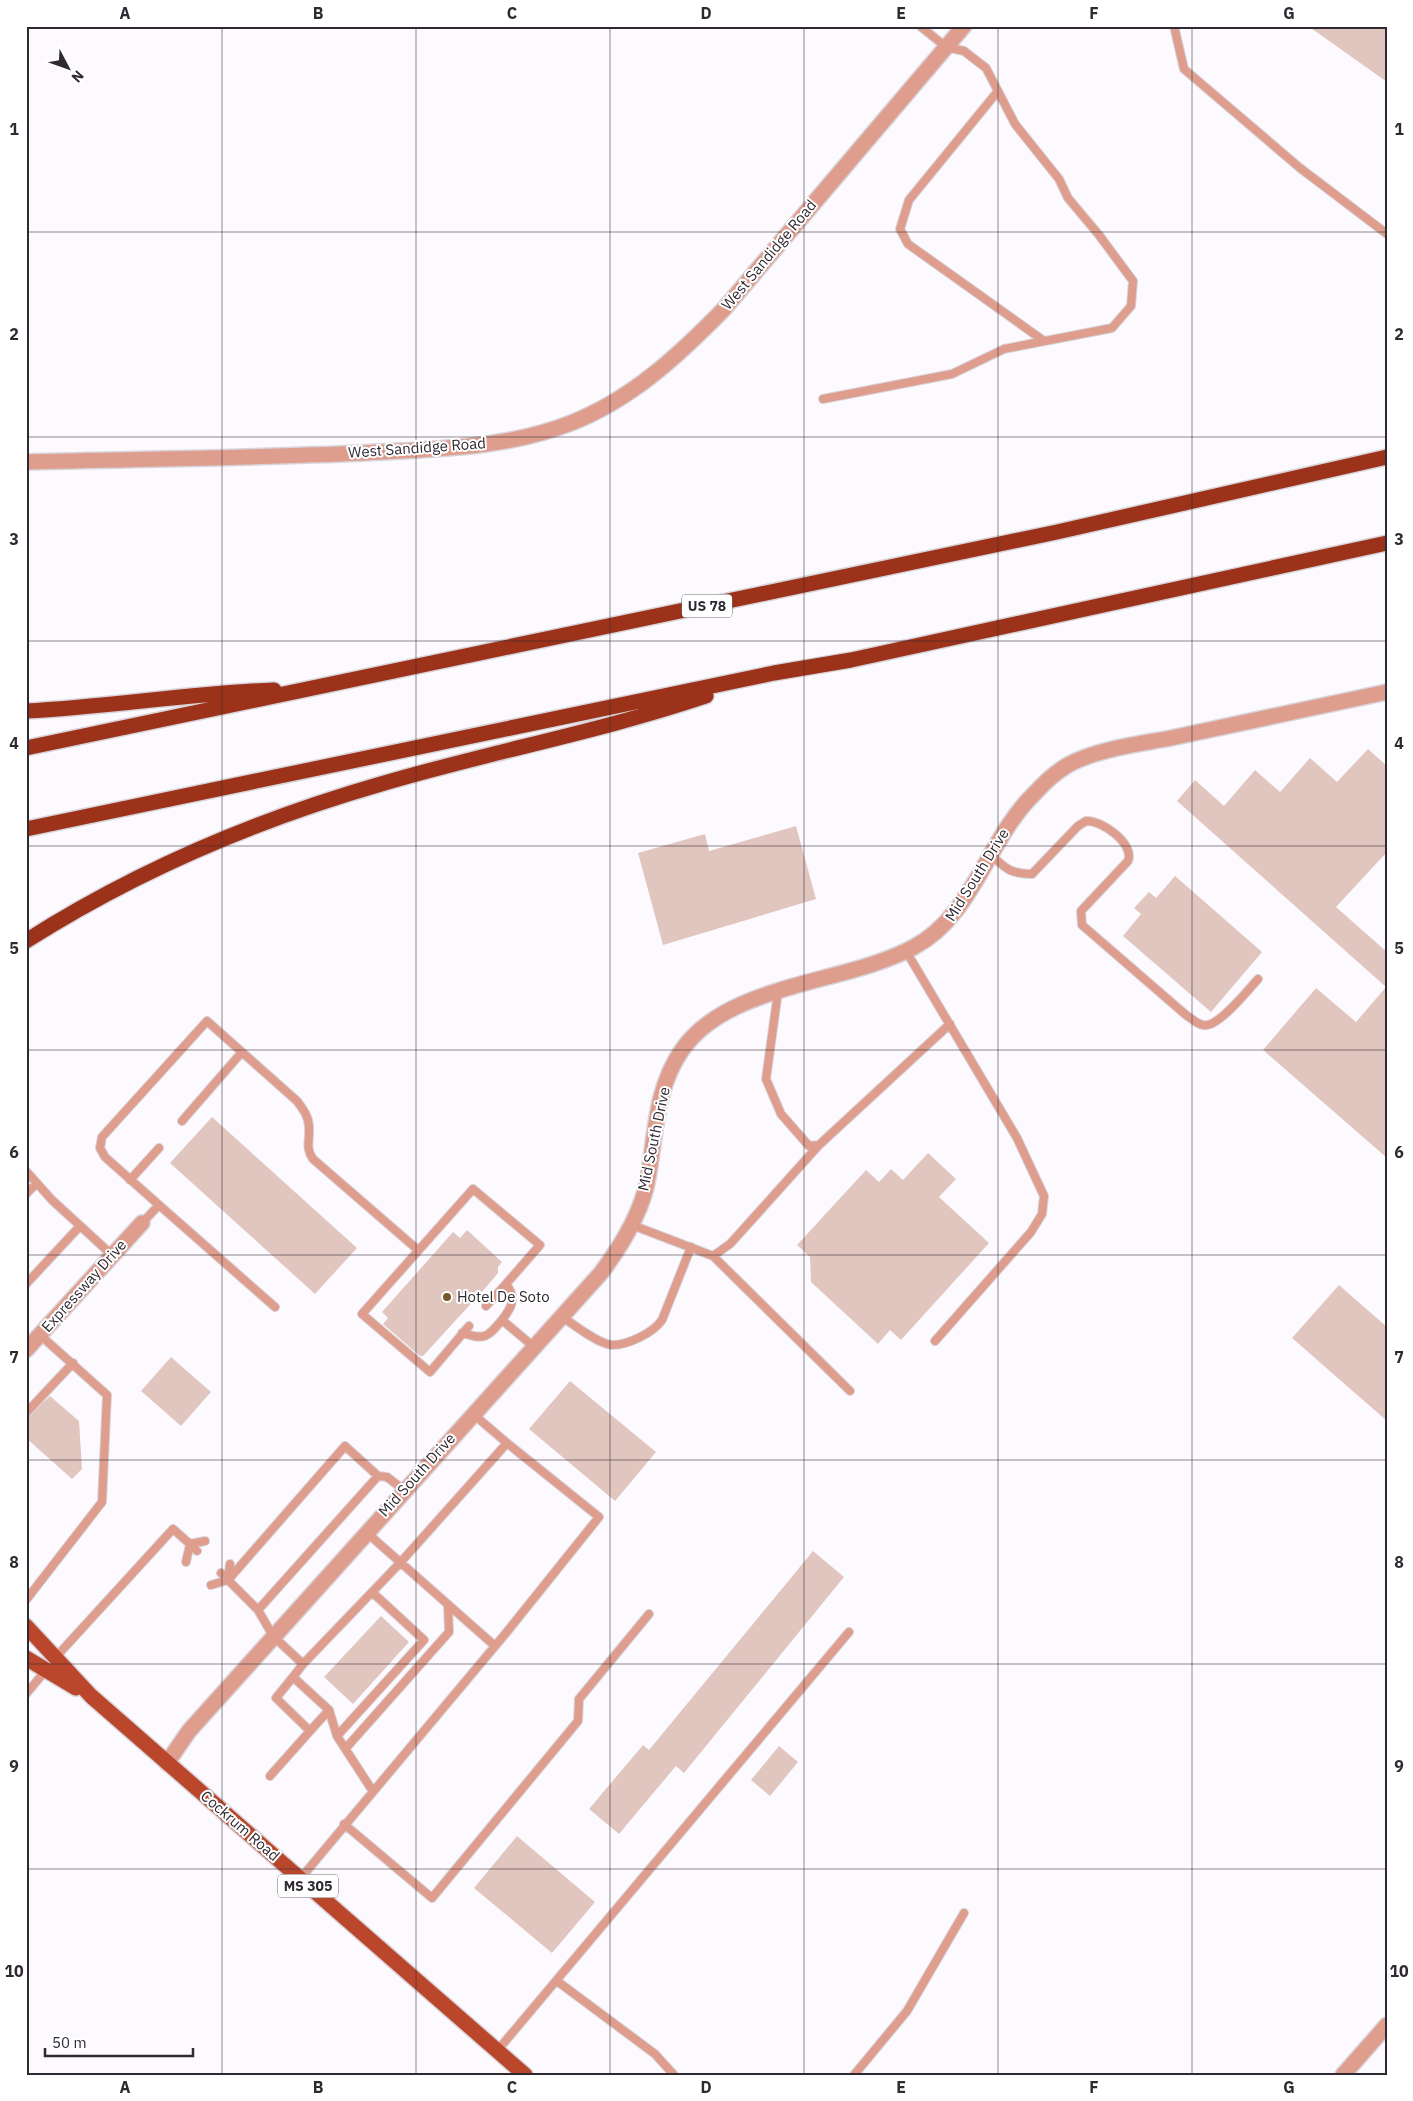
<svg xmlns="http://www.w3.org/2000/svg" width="1413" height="2101" viewBox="0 0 1413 2101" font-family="'IBM Plex Sans',sans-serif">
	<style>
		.building { fill: #e1c6bf }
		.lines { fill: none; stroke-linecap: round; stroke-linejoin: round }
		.lane-casing { stroke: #d8d4da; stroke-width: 10 }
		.street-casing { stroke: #d8d4da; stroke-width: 18 }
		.primary-casing { stroke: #d8d4da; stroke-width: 18 }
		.highway-casing { stroke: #d8d4da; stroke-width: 18 }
		.lane { stroke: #de9d8d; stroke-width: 8 }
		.street { stroke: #de9d8d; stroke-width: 15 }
		.primary { stroke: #ba472c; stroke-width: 15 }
		.highway { stroke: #9c3219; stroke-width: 15 }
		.grid { fill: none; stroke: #2f2931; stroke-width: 1; stroke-opacity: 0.55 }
		.poi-dot { fill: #77572d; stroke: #fff; stroke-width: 2 }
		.labels { text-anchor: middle; stroke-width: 4; stroke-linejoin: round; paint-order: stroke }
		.shield { fill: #fff; stroke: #6d696f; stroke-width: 1 }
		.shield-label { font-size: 14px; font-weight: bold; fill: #2f2931 }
		.street-label { font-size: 15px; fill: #2f2931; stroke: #fff }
		.poi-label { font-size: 15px; fill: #2f2931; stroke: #fff; text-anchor: start }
		.neatline { fill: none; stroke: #2f2931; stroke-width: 2 }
		.grid-label { font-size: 16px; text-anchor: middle; font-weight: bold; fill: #2f2931 }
	</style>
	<rect width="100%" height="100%" fill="#fdfaff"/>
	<path class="building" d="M1308,26H1387V82Z
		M1368,749L1387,766V852L1336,907L1387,952V1158L1263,1050L1316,988L1356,1022L1386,987L1177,801L1195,780L1224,806L1255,770L1280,792L1310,758L1337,782Z
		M796,826L816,899L663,945L638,853L705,834L709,851Z
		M1175,876L1262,952L1211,1012L1123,936L1141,914L1134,908L1149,892L1156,898Z
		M212,1117L357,1248L315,1294L170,1163Z
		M928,1153L956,1179L939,1197L989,1243L901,1340L890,1330L878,1344L811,1282L810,1257L797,1245L866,1170L879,1182L891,1169L903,1180Z
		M467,1230L502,1262L498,1267V1273L488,1285L423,1356H420L383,1324L388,1318L382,1312L453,1232L460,1238Z
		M1339,1285L1387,1327V1421L1292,1338Z
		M171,1357L211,1392L181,1426L141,1391Z
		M570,1381L656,1452L615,1501L529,1429Z
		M50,1396L79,1421L82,1469L72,1479L26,1438V1418Z
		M813,1551L844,1577L684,1773L676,1766L619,1834L589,1809L643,1745L649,1750Z
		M381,1616L409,1642L353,1704L324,1677Z
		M779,1746L798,1762L770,1796L751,1780Z
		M517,1836L595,1902L552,1953L474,1888Z"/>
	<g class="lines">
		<defs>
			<path id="lane" d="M1174,26L1184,69L1300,168L1387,234
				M998,91L909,200L900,229L908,244L1044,341
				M823,399L952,374L1004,349L1112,328L1131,306L1133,281L1099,235L1068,198L1059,179L1015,124L986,68L964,51L946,47L920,26
				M990,854C1005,868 1010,874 1032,874L1078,826L1086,821C1102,820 1135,844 1128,861L1081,911L1082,925L1186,1015C1191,1018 1197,1024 1203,1025C1217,1029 1248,990 1258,979
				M906,951L1017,1138L1044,1196L1042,1214L1031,1232L935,1341
				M778,992L766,1079L781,1114L809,1146L819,1145
				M182,1121L242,1052
				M26,1171L52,1200L112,1255
				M130,1180L159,1148
				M26,1194L37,1183
				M159,1205L275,1307
				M142,1223L159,1205L105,1157L100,1148L102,1137L207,1021L297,1101C303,1109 309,1117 309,1127C310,1140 305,1148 313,1159L418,1250
				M632,1225L713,1256L730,1244L819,1145L950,1024
				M713,1256L850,1391
				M26,1284L80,1226
				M486,1306L506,1284
				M561,1316C573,1324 598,1344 612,1345C628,1345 653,1333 662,1320L691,1247
				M469,1326L430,1372L362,1314L473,1189L540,1245L506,1284C517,1298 512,1307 502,1320L534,1347
				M462,1333C485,1340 487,1338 502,1320
				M26,1413L73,1363
				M473,1414L507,1443
				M366,1532L495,1646
				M186,1562L190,1544L197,1551
				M221,1573L228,1580L230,1564
				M228,1580L258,1610L273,1636L303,1664L400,1563L507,1443L599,1517L506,1633L300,1879
				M211,1585L228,1580L345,1446L378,1476L387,1477L404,1490
				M26,1600L102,1502L107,1395L40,1335
				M258,1610L378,1476
				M55,1658L173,1529L190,1544L205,1541
				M303,1664L293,1677L329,1710L337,1736L372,1790
				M26,1694L46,1670
				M310,1731L329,1710
				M337,1736L424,1640L372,1592
				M346,1748L449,1632L448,1606
				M270,1776L310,1731L276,1698L293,1677
				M344,1824L432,1898L578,1721L579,1699L649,1614
				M557,1981L655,2054L674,2075
				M497,2051L849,1632
				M854,2075L907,2011L964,1913"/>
			<path id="street" d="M26,462C138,459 250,458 362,453C432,449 505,449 571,423C632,399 679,355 724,309L964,26
				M26,1350L142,1223
				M167,1763L189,1731L601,1273C622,1245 642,1213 648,1178C656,1133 655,1089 682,1050C728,983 846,984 914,947C974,915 987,839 1035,793C1044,783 1056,772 1068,765C1096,749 1140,744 1171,738C1243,723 1315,708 1387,692
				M1343,2075L1387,2025"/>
			<path id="primary" d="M26,1626L91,1696L525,2075
				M26,1658L76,1688"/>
			<path id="highway" d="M26,711C109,707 191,693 274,690
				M26,748L1057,532L1387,457
				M26,829L774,673L851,660L1387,543
				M26,941C136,871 256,820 381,784C489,752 599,732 706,696"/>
		</defs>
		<use href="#lane" class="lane-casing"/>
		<use href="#street" class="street-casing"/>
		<use href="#primary" class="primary-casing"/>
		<use href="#highway" class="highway-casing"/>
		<use href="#lane" class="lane"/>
		<use href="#street" class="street"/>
		<use href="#primary" class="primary"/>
		<use href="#highway" class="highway"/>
	</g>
	<path class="grid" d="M222,26V2075M416,26V2075M610,26V2075M804,26V2075M998,26V2075M1192,26V2075M26,232H1387M26,437H1387M26,641H1387M26,846H1387M26,1050H1387M26,1255H1387M26,1460H1387M26,1664H1387M26,1869H1387"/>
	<circle class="poi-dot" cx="447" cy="1297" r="5"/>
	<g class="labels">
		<g class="shield">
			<rect x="682" y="594.5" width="50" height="23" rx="4"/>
			<rect x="278" y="1874.5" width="60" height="23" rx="4"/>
		</g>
		<g class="shield-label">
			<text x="707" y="611">US 78</text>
			<text x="308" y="1891">MS 305</text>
		</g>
		<g class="street-label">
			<text transform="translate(769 255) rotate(-50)" y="5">West Sandidge Road</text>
			<text transform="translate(417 448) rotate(-4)" y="5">West Sandidge Road</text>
			<text transform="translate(977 875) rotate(-58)" y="5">Mid South Drive</text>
			<text transform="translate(654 1139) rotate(-78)" y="5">Mid South Drive</text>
			<text transform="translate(84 1286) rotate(-48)" y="5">Expressway Drive</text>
			<text transform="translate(417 1475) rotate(-48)" y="5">Mid South Drive</text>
			<text transform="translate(240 1826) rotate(41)" y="5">Cockrum Road</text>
		</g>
		<g class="poi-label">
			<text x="457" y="1302">Hotel De Soto</text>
		</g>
	</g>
	<rect width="1413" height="2101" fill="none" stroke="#ffffff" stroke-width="55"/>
	<g transform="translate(68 68) rotate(131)" stroke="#ffffff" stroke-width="4" paint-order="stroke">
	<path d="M0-4L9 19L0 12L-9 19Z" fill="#2f2931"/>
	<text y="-8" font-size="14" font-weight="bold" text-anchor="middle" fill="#2f2931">N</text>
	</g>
	<path d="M45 2048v8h148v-8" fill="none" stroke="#2f2931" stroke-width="2.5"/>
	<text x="52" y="2048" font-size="15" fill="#2f2931" stroke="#ffffff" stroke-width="4" paint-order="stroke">50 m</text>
	<rect x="28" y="28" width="1358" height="2046" class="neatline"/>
	<g class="grid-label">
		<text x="125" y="19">A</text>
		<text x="318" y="19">B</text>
		<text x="512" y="19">C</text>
		<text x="706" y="19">D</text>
		<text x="901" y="19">E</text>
		<text x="1094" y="19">F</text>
		<text x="1289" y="19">G</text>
		<text x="14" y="135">1</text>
		<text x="1399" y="135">1</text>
		<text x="14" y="340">2</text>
		<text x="1399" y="340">2</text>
		<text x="14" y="545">3</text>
		<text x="1399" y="545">3</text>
		<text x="14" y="749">4</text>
		<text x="1399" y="749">4</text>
		<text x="14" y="954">5</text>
		<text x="1399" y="954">5</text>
		<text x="14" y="1158">6</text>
		<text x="1399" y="1158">6</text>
		<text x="14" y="1363">7</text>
		<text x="1399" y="1363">7</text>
		<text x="14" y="1568">8</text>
		<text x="1399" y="1568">8</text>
		<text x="14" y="1772">9</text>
		<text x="1399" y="1772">9</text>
		<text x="14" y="1977">10</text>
		<text x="1399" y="1977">10</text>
		<text x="125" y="2093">A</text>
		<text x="318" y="2093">B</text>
		<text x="512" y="2093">C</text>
		<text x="706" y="2093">D</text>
		<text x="901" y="2093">E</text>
		<text x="1094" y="2093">F</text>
		<text x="1289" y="2093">G</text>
	</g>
</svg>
